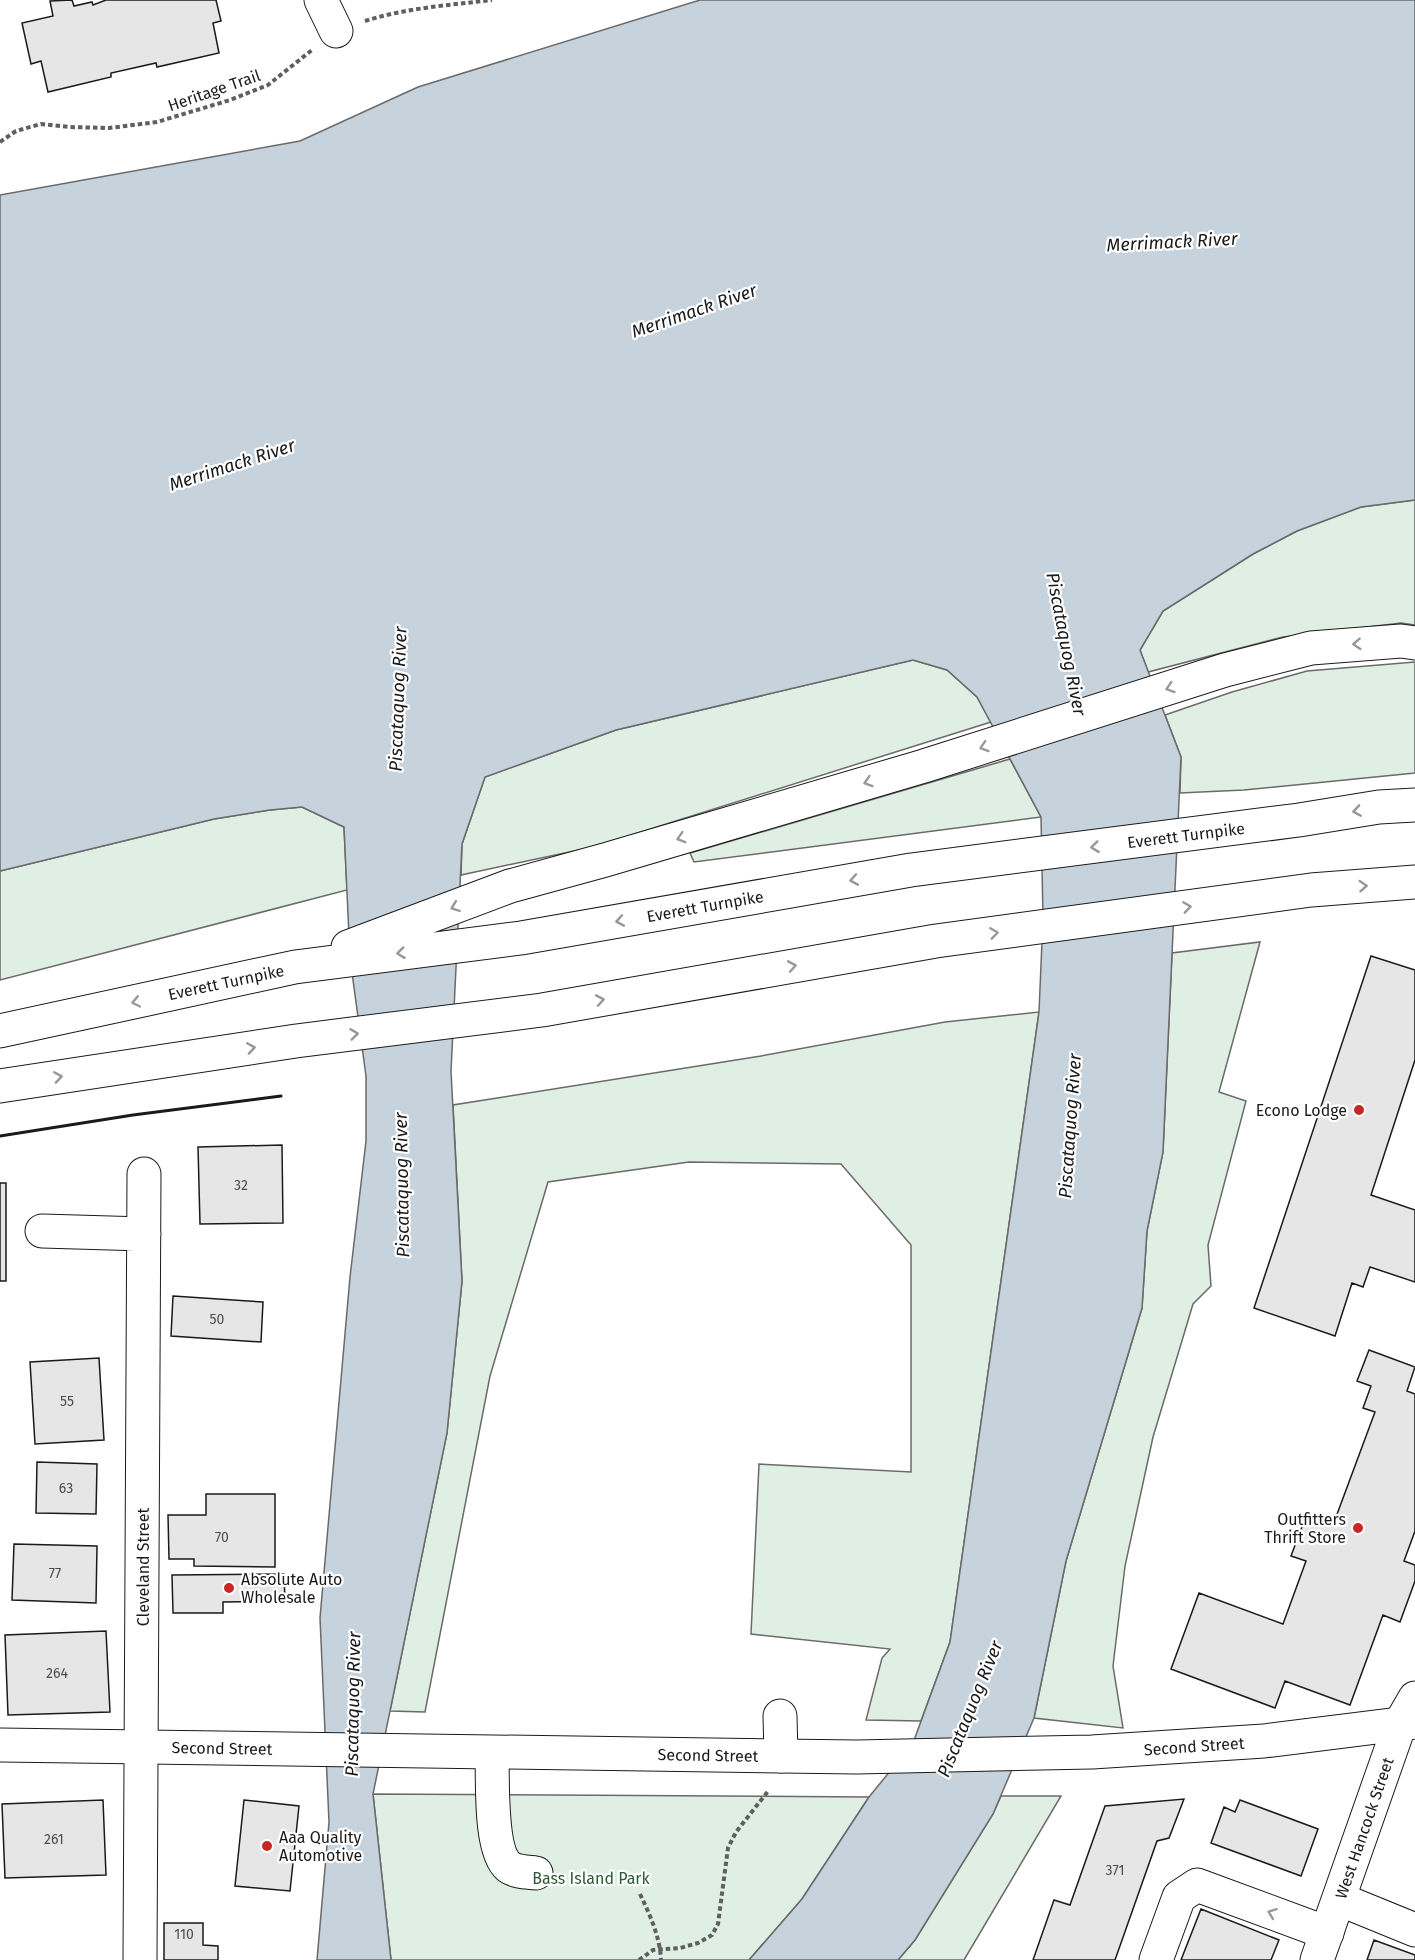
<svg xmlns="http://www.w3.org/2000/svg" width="1415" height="1960" viewBox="0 0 1415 1960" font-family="'Fira Sans',sans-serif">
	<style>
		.green { fill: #e0efe3; stroke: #6a6a6a; stroke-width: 1.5 }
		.water { fill: #c6d2dc; stroke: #6a6a6a; stroke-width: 1.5 }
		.building { fill: #e6e6e6; stroke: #1a1a1a; stroke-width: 1.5 }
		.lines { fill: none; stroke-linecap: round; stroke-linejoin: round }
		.minor-casing { stroke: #1a1a1a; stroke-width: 35 }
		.major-casing { stroke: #1a1a1a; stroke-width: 35 }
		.highway-casing { stroke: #1a1a1a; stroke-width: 35 }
		.path { stroke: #5f5f5f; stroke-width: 4; stroke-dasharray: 4.5 3; stroke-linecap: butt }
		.minor { stroke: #fff; stroke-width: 33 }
		.major { stroke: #fff; stroke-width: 33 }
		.highway { stroke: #fff; stroke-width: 33 }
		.wall { stroke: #1a1a1a; stroke-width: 3 }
		.oneway { stroke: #989898 }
		.poi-dot { fill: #c62828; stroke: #fff; stroke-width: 2 }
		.labels { text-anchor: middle; stroke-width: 4.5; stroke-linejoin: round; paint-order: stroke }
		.number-label { font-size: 14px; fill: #4d4d4d }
		.street-label { font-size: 16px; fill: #1a1a1a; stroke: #fff }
		.poi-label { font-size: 16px; fill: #1a1a1a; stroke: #fff; text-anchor: end }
		.park-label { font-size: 16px; fill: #2b5a34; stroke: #fff }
		.water-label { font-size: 18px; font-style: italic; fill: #1a1a1a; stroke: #fff }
	</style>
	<rect width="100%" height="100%" fill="#fff"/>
	<path class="green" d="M1415,500V625L1401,623L1283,637L1148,672L1140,650L1163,611L1253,554L1297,531L1361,507Z
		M913,660L947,670L977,697L991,722L593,847L461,875L462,844L485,777L616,730Z
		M1415,662V773L1244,790L1180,793L1181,757L1165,715L1232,692L1307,671Z
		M1010,759L1041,817L694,862L690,853Z
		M302,807L344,827L347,890L0,980V871L214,819L270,810Z
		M1260,942L1219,1092L1246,1101L1208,1245L1211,1286L1193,1304L1178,1354L1153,1437L1125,1566L1113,1666L1123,1728L1034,1718L1066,1561L1142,1308L1147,1231L1163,1152L1172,953Z
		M1039,1012L950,1642L921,1721L866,1720L882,1658L890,1649L751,1634L759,1464L911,1472V1245L841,1164L689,1162L548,1182L490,1376L425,1712L390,1711L447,1433L462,1281L453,1105L761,1056L945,1022Z
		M373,1794L869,1797L802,1899L749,1960H391Z
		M1001,1796H1061L964,1960H898L915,1940L993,1814Z"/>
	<path class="water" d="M700,0H1415V500L1361,507L1297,531L1253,554L1163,611L1140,650L1181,757L1163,1152L1147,1231L1142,1308L1066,1561L1034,1718L993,1814L915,1940L898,1960H749L802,1899L869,1797L913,1743L950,1642L1039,1012L1043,918L1041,817L977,697L947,670L913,660L616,730L485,777L462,844L451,1071L462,1281L447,1433L373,1794L391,1960H317L329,1822L320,1618L350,1277L366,1141V1076L350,958L344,827L302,807L270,810L214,819L0,871V195L300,141L418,87Z"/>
	<path class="building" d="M72,0L74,6L92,2L93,5L106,0H216L221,21L213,23L219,53L157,67L156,63L111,73V77L48,92L41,61L31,64L22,23L53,16L50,1Z
		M1371,956L1415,970V1060L1371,1195L1415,1210V1282L1370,1267L1363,1287L1352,1283L1335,1336L1254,1308Z
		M282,1145L283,1223L200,1224L198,1147Z
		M0,1183H6V1281H0Z
		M173,1296L263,1302L261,1342L171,1336Z
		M1369,1350L1415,1367L1407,1391L1415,1394V1531L1404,1561L1415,1565V1581L1400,1622L1383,1615L1350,1705L1285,1681L1275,1708L1171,1669L1199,1593L1283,1624L1306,1561L1291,1556L1306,1516L1333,1525L1375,1412L1363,1408L1371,1386L1357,1381Z
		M99,1358L104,1440L35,1444L30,1362Z
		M37,1462L97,1464L96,1514L36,1513Z
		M206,1494H275V1567L194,1566V1559H169L168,1515H206Z
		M14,1544L97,1546L96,1603L12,1600Z
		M284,1574L285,1601L223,1602V1613H173L172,1575Z
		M106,1631L110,1712L8,1715L5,1635Z
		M1184,1799L1169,1838L1157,1841L1115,1960H1033L1054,1900L1070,1905L1105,1806Z
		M103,1800L106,1875L5,1878L2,1804Z
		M244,1800L299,1806L290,1891L235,1886Z
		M1240,1800L1318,1829L1301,1876L1211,1843L1224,1807L1235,1812Z
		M1201,1909L1279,1940L1271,1960H1181Z
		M164,1923H203V1945L218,1946V1960H164Z
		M1374,1940L1415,1955V1960H1367Z"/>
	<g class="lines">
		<defs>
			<path id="minor" d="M321,0L336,31
				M42,1231L144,1234
				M780,1716L781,1756
				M1400,1724L1415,1698
				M492,1753C493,1778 489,1851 509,1867C516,1872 528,1872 536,1873
				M1339,1899L1415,1930
				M140,1960L144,1174
				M1156,1960L1179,1897L1197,1885L1327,1933"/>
			<path id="major" d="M0,1745L857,1757L1092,1752L1264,1741L1415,1722
				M1317,1960L1400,1724"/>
			<path id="highway" d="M348,947L510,886L605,860L924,766L1225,670L1311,648L1401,641L1415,643
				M0,1031L295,967L521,938L911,870L1299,820L1379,807L1415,805
				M0,1086L296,1041L542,1010L936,941L1311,890L1415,882"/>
		</defs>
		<use href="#minor" class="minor-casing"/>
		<use href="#major" class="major-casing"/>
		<use href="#highway" class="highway-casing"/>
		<path class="path" d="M365,21C406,8 450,5 492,0
			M0,142L16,131L41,124L69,127L109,128L157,122L230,100L268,85L312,50
			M640,1894C650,1915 660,1937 661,1960
			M639,1960L653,1950L680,1948L698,1943L712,1935L718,1924L728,1848L736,1832L769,1790"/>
		<use href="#minor" class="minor"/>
		<use href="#major" class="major"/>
		<use href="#highway" class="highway"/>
		<path class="wall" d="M0,1136L133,1115L281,1096"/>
	</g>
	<defs><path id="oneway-chevron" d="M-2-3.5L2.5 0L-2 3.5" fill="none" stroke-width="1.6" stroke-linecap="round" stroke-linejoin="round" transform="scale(1.5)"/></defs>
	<g class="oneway">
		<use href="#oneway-chevron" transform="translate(1357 644) rotate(176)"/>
		<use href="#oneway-chevron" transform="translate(1170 688) rotate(162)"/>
		<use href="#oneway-chevron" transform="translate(984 747) rotate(162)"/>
		<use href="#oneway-chevron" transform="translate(868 782) rotate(163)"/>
		<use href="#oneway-chevron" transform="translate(1357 811) rotate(171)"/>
		<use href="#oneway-chevron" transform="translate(681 838) rotate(163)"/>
		<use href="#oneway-chevron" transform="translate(1095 847) rotate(173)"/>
		<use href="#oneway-chevron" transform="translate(854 880) rotate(170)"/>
		<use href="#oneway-chevron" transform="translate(1363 886) rotate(-4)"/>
		<use href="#oneway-chevron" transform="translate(455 907) rotate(159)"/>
		<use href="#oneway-chevron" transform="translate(1187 907) rotate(-8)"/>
		<use href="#oneway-chevron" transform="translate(620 921) rotate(170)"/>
		<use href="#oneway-chevron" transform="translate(994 933) rotate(-8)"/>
		<use href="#oneway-chevron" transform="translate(401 953) rotate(173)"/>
		<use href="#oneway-chevron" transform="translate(792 966) rotate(-10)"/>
		<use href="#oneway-chevron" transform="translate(600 1000) rotate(-10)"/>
		<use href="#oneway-chevron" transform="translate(136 1002) rotate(168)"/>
		<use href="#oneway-chevron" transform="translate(354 1034) rotate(-7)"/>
		<use href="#oneway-chevron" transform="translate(251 1048) rotate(-9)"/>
		<use href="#oneway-chevron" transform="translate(58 1077) rotate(-9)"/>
		<use href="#oneway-chevron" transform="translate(1272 1913) rotate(-159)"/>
	</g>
	<g class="poi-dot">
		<circle cx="1359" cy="1110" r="6"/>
		<circle cx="1358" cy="1528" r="6"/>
		<circle cx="229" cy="1588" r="6"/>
		<circle cx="267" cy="1846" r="6"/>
	</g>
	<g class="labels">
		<g class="number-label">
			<text x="241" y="1190">32</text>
			<text x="217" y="1324">50</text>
			<text x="67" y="1406">55</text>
			<text x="66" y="1493">63</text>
			<text x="222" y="1542">70</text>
			<text x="55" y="1578">77</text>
			<text x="57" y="1678">264</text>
			<text x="54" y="1844">261</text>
			<text x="1115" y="1875">371</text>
			<text x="184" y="1939">110</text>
		</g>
		<g class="street-label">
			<text transform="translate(214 90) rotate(-19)" y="6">Heritage Trail</text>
			<text transform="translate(1186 835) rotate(-7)" y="6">Everett Turnpike</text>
			<text transform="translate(705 906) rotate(-10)" y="6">Everett Turnpike</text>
			<text transform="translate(226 982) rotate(-12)" y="6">Everett Turnpike</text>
			<text transform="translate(143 1567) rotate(-90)" y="6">Cleveland Street</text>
			<text transform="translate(1194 1746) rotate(-4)" y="6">Second Street</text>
			<text transform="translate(222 1748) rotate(1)" y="6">Second Street</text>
			<text transform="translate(708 1755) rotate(1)" y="6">Second Street</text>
			<text transform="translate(1364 1828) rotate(-71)" y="6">West Hancock Street</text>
		</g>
		<g class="poi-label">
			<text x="1347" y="1116">Econo Lodge</text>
			<text x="1346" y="1525">Outfitters<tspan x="1346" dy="18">Thrift Store</tspan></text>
			<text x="241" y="1585" text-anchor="start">Absolute Auto<tspan x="241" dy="18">Wholesale</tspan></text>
			<text x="279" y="1843" text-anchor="start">Aaa Quality<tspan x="279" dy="18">Automotive</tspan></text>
		</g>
		<g class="park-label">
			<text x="591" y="1884">Bass Island Park</text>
		</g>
		<g class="water-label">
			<text transform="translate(1172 242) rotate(-3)" y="6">Merrimack River</text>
			<text transform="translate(694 311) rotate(-19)" y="6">Merrimack River</text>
			<text transform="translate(232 465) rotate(-18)" y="6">Merrimack River</text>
			<text transform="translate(1066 644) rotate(79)" y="6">Piscataquog River</text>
			<text transform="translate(398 699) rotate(-88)" y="6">Piscataquog River</text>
			<text transform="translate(1070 1126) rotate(-86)" y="6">Piscataquog River</text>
			<text transform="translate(402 1185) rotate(-91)" y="6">Piscataquog River</text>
			<text transform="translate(353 1704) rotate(-89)" y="6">Piscataquog River</text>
			<text transform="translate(970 1709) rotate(-68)" y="6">Piscataquog River</text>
		</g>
	</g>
</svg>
